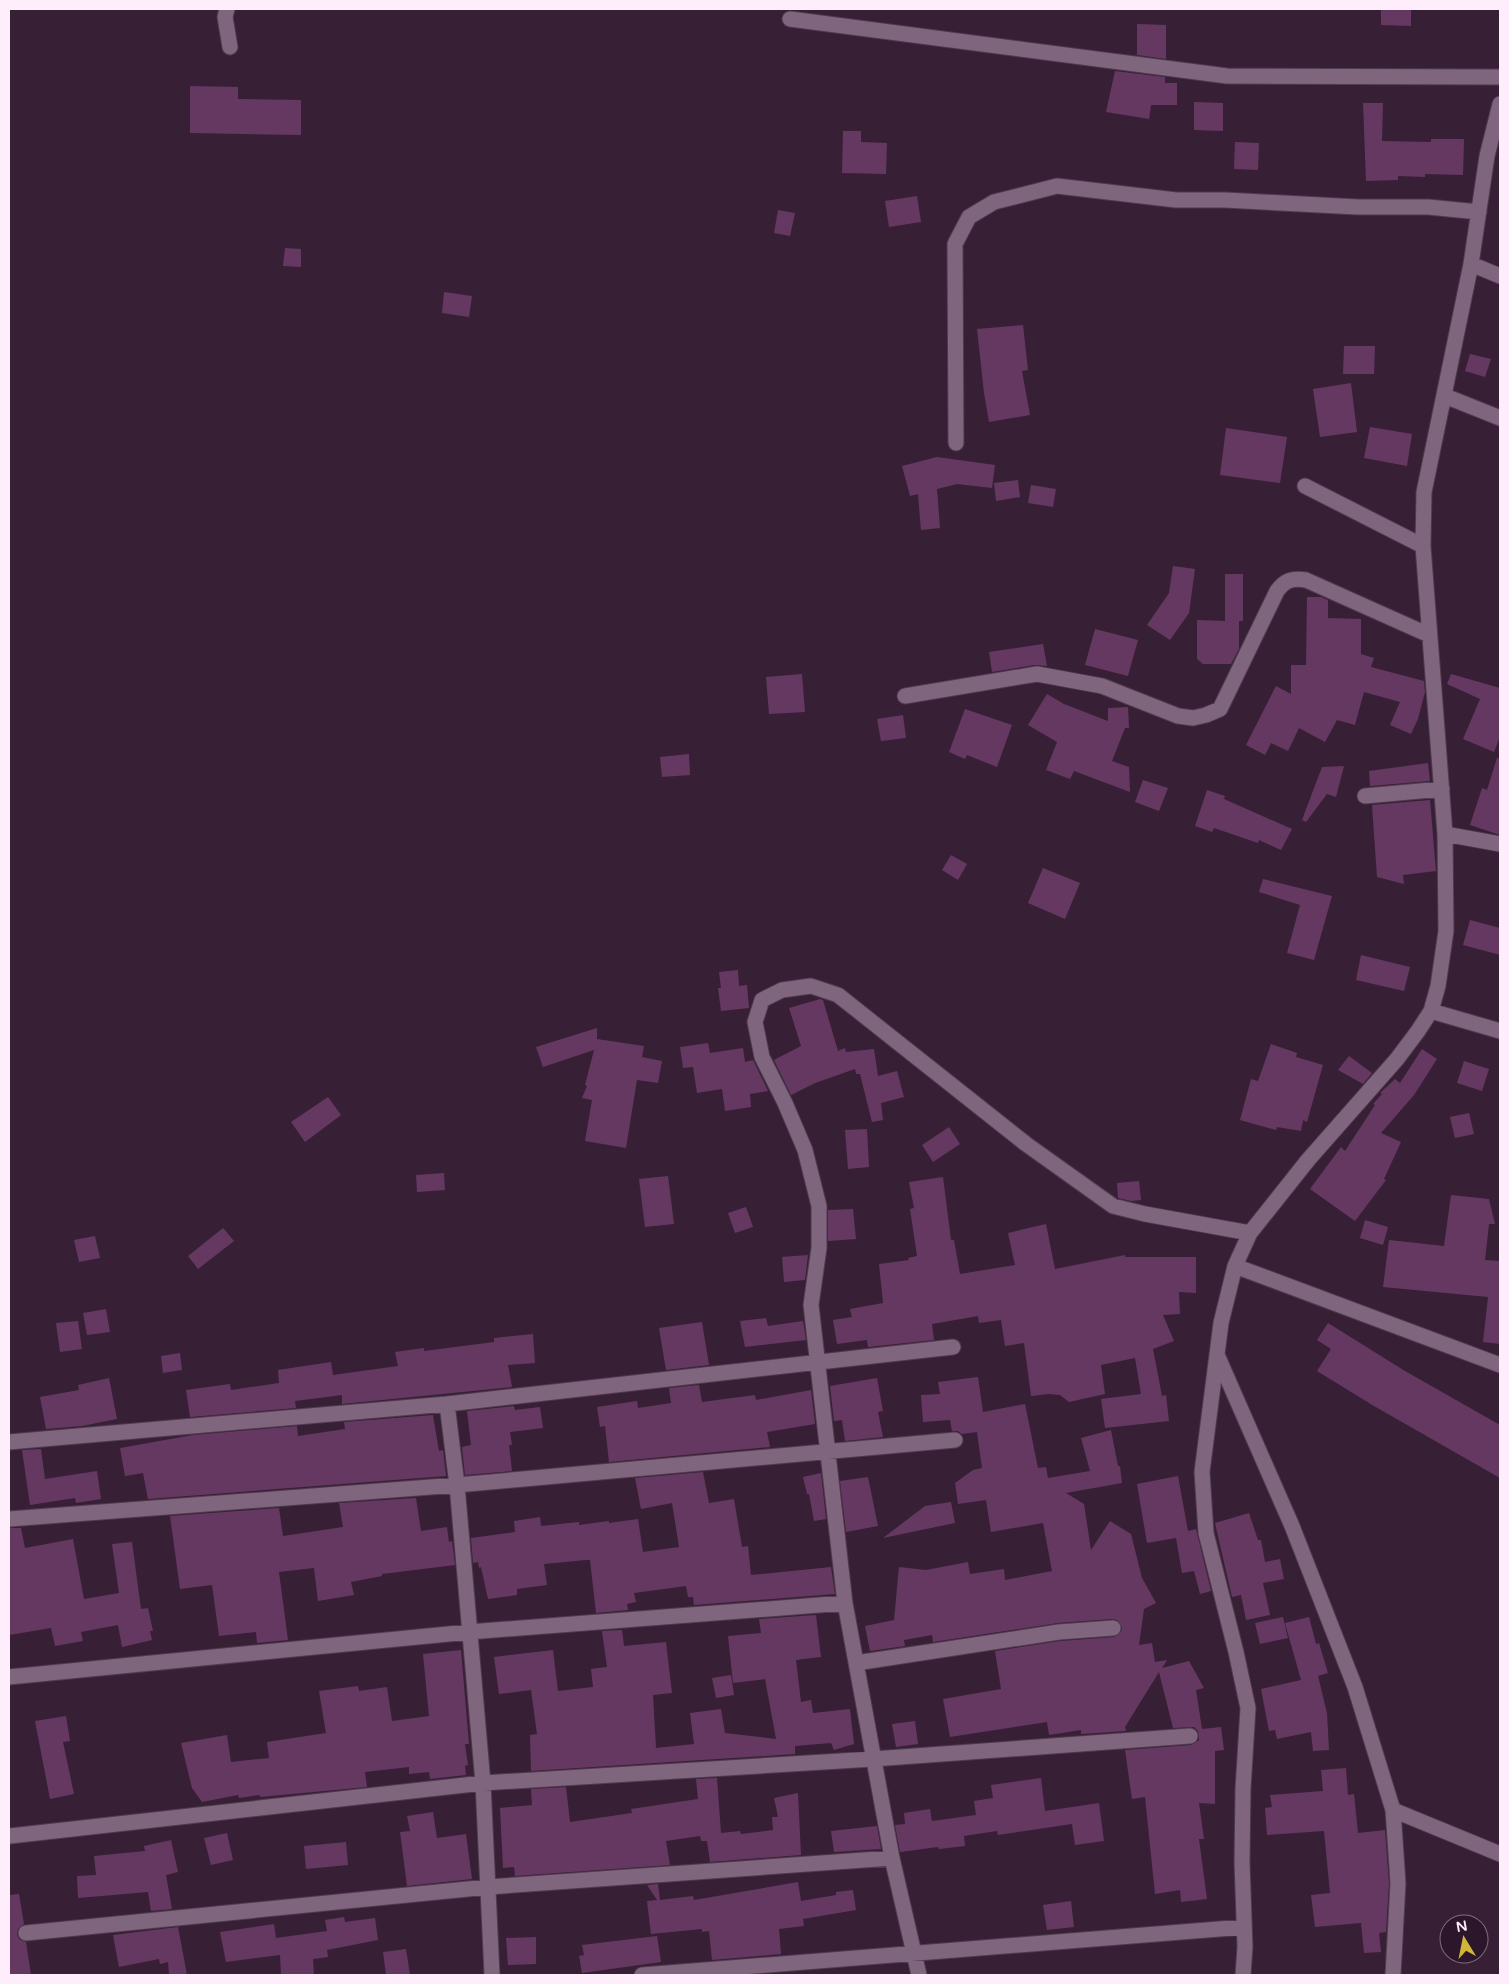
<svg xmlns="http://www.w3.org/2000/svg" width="1509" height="1984" viewBox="0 0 1509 1984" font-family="'Varela Round',sans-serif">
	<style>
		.building { fill: #653862 }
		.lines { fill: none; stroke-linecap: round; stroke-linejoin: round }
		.minor-casing { stroke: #4e3b4d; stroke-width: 17 }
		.minor { stroke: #80657e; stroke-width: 15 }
	</style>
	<rect width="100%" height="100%" fill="#372035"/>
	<path class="building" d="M1381,9H1411V26L1381,25Z
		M1137,24L1166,25V59L1137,55Z
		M1115,71L1165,77V83H1177V105H1151L1149,119L1106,112Z
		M190,86L238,87V99L301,100V135L190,133Z
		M1194,102L1223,103V131L1194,130Z
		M1363,103H1383L1382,141L1431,142V139H1464L1463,175L1425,174V177L1398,176V180L1366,181Z
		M843,131H861V142L887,143L886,174L842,173Z
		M1235,142L1259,143L1258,170L1234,169Z
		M917,196L921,222L889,227L885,201Z
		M778,210L795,213L790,236L774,233Z
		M285,248L301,249V267L283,266Z
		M444,292L472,296L469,317L442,313Z
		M1023,325L1028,370L1022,371L1030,415L989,422L984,393L977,329Z
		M1344,346H1375L1374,374H1343Z
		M1470,354L1491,359L1485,377L1465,371Z
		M1351,383L1357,432L1320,437L1313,389Z
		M1370,427L1412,434L1407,466L1364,458Z
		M1226,428L1287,437L1280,483L1220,475Z
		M937,457L995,465L992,488L957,484L937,489L940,528L921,530L918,494L910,496L902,466Z
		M1018,480L1020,497L996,501L994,483Z
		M1031,485L1056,489L1053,507L1028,503Z
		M1173,566L1195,569L1189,613L1170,640L1147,625L1169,593Z
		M1225,574H1243V621H1239V649L1231,664H1203L1197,659V620L1225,621Z
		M1307,597H1321L1328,600V618L1361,619V654L1374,658L1371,667L1424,681L1425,692L1418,719L1411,734L1390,725L1400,702L1364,692L1355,725L1337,720L1325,742L1299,728L1288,751L1271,743L1265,755L1246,745L1276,686L1291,694V665H1306Z
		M1095,629L1138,640L1128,676L1085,665Z
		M1043,644L1047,666L1035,665L992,672L989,652Z
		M802,674L805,712L769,714L766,677Z
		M1451,674L1500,688V737L1494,752L1463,739L1480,699L1447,684Z
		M1047,694L1064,704L1108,721V708L1128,707L1129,728H1125L1112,761L1129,767L1130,792L1074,771L1070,779L1046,770L1057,742L1028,725Z
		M965,709L1012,725L997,767L967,755L965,759L949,752Z
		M903,715L906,738L881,741L877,719Z
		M689,754L690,775L662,777L660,757Z
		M1497,758L1500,759V835L1470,825L1482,788L1487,790Z
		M1428,763L1430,781L1370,786L1369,771Z
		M1344,766L1336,797L1327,794L1306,822L1302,820L1322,767Z
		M1143,780L1168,788L1159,811L1135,802Z
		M1207,790L1225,796L1224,799L1292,829L1281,850L1259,840L1258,843L1214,828L1212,832L1195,826Z
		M1430,800L1436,871L1403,875L1404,884L1377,877L1372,805Z
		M951,855L967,864L958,880L942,870Z
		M1043,868L1080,883L1065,919L1028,903Z
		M1263,879L1332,896L1314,960L1287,953L1300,905L1259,892Z
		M1470,920L1500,928V955L1463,945Z
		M1361,955L1410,967L1404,991L1356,980Z
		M738,970L739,986L747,985L749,1008L721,1011L718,988H721L719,972Z
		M820,999L823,1000L838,1051L845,1048L846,1052L874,1049L878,1076L897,1071L904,1097L881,1103L883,1120L872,1122L860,1074H856L855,1069L815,1083L791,1095L774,1060L801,1046L789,1008Z
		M597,1028V1039L644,1046L642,1057L662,1061L658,1083L637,1080L626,1148L585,1141L592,1100L582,1098L587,1086L585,1085L594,1050L543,1067L536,1047Z
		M708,1043L710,1053L743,1048L745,1062L753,1060L768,1091L750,1094L751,1107L725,1111L722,1089L697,1093L693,1067L683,1068L680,1047Z
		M1271,1044L1297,1053L1296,1057L1323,1065L1307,1122L1303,1120L1301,1131L1277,1127L1276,1130L1240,1120L1251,1079L1258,1081Z
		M1422,1049L1437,1059L1414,1095L1381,1133L1401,1142L1384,1179L1386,1180L1355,1221L1310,1189L1341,1147L1345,1151L1375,1105L1373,1104L1382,1094L1380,1093L1395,1079L1400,1083Z
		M1349,1056L1372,1073L1363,1084L1338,1070Z
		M1464,1061L1489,1069L1482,1091L1457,1083Z
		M328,1097L341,1115L305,1142L291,1122Z
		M1469,1113L1474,1134L1455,1138L1450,1117Z
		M949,1127L960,1144L933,1162L922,1145Z
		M867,1129L869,1167L848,1169L845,1130Z
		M444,1173L445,1190L417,1192L416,1175Z
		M668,1176L674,1224L645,1227L639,1179Z
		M943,1177L951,1240H954L960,1274L1015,1265L1008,1233L1046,1224L1055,1269L1125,1255V1257H1196V1293L1179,1292L1180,1314L1163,1315L1174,1341L1153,1349L1162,1396L1166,1395L1169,1421L1105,1428L1101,1399L1141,1394L1135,1358L1101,1365L1105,1394L1069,1402L1060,1395L1049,1394L1031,1396L1024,1343L1005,1346L1001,1320L979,1323L978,1316L932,1324L934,1340L868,1347L867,1340L837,1344L833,1320L852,1317L850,1309L883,1303L879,1264L909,1260L908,1258L917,1256L910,1209L914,1208L909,1182Z
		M1139,1181L1141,1200L1131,1201L1118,1198L1117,1183Z
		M1451,1195L1489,1199L1495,1224H1489L1485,1260L1500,1261V1344L1483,1342L1488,1297L1383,1287L1389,1240L1444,1246Z
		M746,1207L753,1227L735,1233L728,1213Z
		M853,1209L856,1239L828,1241V1210Z
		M1365,1220L1388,1227L1383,1245L1360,1238Z
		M223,1228L234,1241L198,1269L188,1256Z
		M95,1236L100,1258L79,1262L74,1240Z
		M808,1255L805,1280L784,1282L782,1257Z
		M106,1309L110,1332L87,1335L83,1313Z
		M766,1318L768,1326L803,1321L806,1340L745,1347L740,1321Z
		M78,1321L82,1349L60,1352L56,1323Z
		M702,1322L709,1365L666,1370L659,1328Z
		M1328,1323L1405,1371L1500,1425V1478L1374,1406L1317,1371L1331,1349L1317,1340Z
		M533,1334L535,1363L508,1365L512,1387L342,1404V1395L295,1401L296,1408L190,1417L186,1390L230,1384L231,1390L279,1383L278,1370L331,1362L333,1375L398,1366L395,1352L424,1348V1351L494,1342V1338Z
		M180,1353L182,1370L163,1373L161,1356Z
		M978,1377L983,1412L1025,1404L1038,1468L1046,1467L1048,1478L1090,1471L1081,1438L1111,1430L1118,1466H1120L1122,1483L1066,1493L1084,1504L1091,1550L1110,1521L1131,1534L1142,1578L1156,1603L1144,1609L1139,1645L1152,1643L1155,1662L1167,1660L1162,1668L1189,1661L1204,1688L1196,1690L1202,1729L1221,1727L1224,1750L1215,1751V1804L1199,1803L1204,1839H1199L1207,1899L1181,1902L1180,1890L1155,1894L1145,1797L1132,1799L1125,1750L1191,1745L1199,1740L1198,1731L1194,1727L1173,1728L1159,1672L1125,1727L1126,1731L1081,1734V1730L1049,1735L1047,1722L950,1737L943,1699L1001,1689L995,1651L1060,1641L1114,1637L1121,1632L1122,1628L1117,1620L1112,1619L1058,1623L933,1642L932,1635L904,1640L905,1646L870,1651L865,1626L894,1620L899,1567L926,1570L968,1562L970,1574L1004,1569L1005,1580L1052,1571L1043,1523L991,1532L986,1500L958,1504L955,1483L973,1470L982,1468L977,1432L962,1434L958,1431H952L950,1420L923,1422L921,1395L940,1394L938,1382Z
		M109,1378L117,1419L82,1426L46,1429L40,1397L79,1390L78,1385Z
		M877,1378L883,1411L878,1412L883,1437L845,1441L842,1420L834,1421L830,1386Z
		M699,1385L702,1402L755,1395L756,1400L811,1390L815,1424L767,1432L770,1447L609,1462L605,1426L600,1427L597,1407L637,1401L638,1408L671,1403L669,1388Z
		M514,1406L515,1410L540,1407L543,1428L510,1432L512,1445H509L512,1471L465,1475L462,1447L471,1445L467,1411Z
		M433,1415L439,1451L443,1450L446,1476L148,1499L143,1473L125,1476L120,1448L193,1435L297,1426L298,1436L345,1429L344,1422Z
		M41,1449L45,1479L97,1471L101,1499L76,1503L75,1498L30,1505L22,1450Z
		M703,1472L709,1503L734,1499L742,1547L748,1546L751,1575L831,1567L835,1594L694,1605L693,1597H688L686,1586L634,1593L636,1602L627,1604L628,1610L596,1613L590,1560H586L544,1564L547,1585L517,1589V1595L488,1599L481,1567L479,1568L478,1562L473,1563L471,1538L515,1532L514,1521L540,1517L541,1526L579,1522V1525L609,1521V1523L638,1519L643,1552L679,1547L672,1503L641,1509L635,1478Z
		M821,1473L826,1519L814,1521L809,1494H807L803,1477Z
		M1178,1476L1188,1531L1196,1529L1211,1591L1200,1594L1194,1571L1182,1573L1176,1538L1147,1543L1137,1484Z
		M868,1477L878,1526L846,1532L840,1481Z
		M416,1498L421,1531L447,1527L449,1542L452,1541L455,1565L382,1574V1576L351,1582L354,1595L318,1601L314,1568L279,1572L288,1640L257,1643L256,1632L219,1636L212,1585L180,1589L170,1516L279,1508L283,1536L343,1527L339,1503Z
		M951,1502L955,1523L883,1538L925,1506Z
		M1249,1513L1258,1540H1261L1265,1562L1280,1559L1284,1579L1263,1583L1270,1615L1246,1620L1241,1595L1232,1597L1215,1523Z
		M9,1528H21L25,1548L73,1539L84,1599L119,1593L112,1544L132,1542L141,1609L148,1608L153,1631H150L152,1640L122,1647L118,1625L81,1632L83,1641L55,1646L51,1628L9,1635Z
		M816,1615L821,1657L796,1660L801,1702L811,1700L813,1713L850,1709L854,1744L834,1750L831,1743L795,1746V1754L531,1771L530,1735L537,1734L531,1690L499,1694L494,1657L553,1650L558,1691L593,1687L591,1669L607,1667L602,1631L622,1630L624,1646L666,1642L672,1693L653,1695L656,1748L694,1744L690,1713L721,1709L725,1733L776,1739L765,1679L733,1683L728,1636L761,1633L759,1619Z
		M1283,1617L1288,1638L1260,1644L1255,1623Z
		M1309,1617L1316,1644L1319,1643L1328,1673L1318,1676L1327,1713L1329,1750L1313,1751L1311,1732L1277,1739L1275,1730L1269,1731L1261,1689L1301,1680L1285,1623Z
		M461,1650L469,1744H465L468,1765L465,1766L466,1775L430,1779L429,1772L409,1774V1767L365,1772L367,1787L260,1797V1795L239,1798L238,1795L202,1802L192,1788L181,1743L227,1735L231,1762L269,1758L267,1742L326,1733L319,1691L358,1686L359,1691L387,1687L392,1721L429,1716L423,1654Z
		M731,1675L734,1695L716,1698L712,1678Z
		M66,1716L70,1741L63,1742L74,1794L50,1799L35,1721Z
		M915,1721L918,1744L896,1747L892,1724Z
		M1346,1768L1348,1795L1354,1794L1358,1833L1385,1830L1389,1883L1386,1932L1379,1933L1381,1952L1364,1953L1361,1923L1315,1927L1311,1895L1330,1893L1324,1831L1267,1835L1265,1808L1272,1807L1270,1795L1323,1791L1321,1770Z
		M717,1778L721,1833L740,1831L741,1834L773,1830L772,1817H778L774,1798L798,1793L801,1855L710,1862L707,1841H701L700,1836L666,1841L670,1865L515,1876L514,1867L503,1868L500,1808L532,1805L531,1789L566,1787L570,1822L632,1813L631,1809L698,1799L696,1779Z
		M1041,1778L1045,1811L1099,1803L1104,1841L1075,1845L1072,1824L998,1835L997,1831L964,1836L965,1846L939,1849L938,1847L900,1852L895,1825L905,1824L904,1813L930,1809L932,1821L976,1815L974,1801L993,1798L991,1785Z
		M433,1812L437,1838L466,1834L472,1879L407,1886L400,1832L410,1831L407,1816Z
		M877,1826L881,1849L834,1852L831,1831Z
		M227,1833L233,1860L211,1865L204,1838Z
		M171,1840L178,1872L166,1875L172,1909L151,1911L148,1892L78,1898L77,1876L96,1875L94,1856L145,1851L144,1846Z
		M346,1842L348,1865L306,1869L304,1846Z
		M798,1882L801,1901L836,1895V1892L853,1890L856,1910L803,1919L804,1926L779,1929L781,1954L712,1960L709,1931L702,1932V1929L651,1934L647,1901L657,1900L647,1885L658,1884L660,1900L693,1896L694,1900Z
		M19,1894L24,1924L18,1929L17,1934L19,1939L26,1942L31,1975H9V1895Z
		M1071,1901L1074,1927L1047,1930L1043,1905Z
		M344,1917L345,1922L375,1918L378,1940L327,1950L328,1957L313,1959L314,1975H281L280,1955L226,1962L220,1932L274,1924L276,1938L327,1931L325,1920Z
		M178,1927L187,1975H169L168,1962L160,1964L159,1959L119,1967L113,1935Z
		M657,1936L661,1962L582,1973L579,1956L584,1955L582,1945Z
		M536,1937V1964L508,1965L506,1938Z
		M406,1949L410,1975H386L383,1952Z"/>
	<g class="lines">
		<defs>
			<path id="minor" d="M227,9L225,17L230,47
				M790,19L1227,76L1500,77
				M1471,264L1500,276
				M1445,396L1500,418
				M956,443L955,244L969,217L994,202L1057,186L1176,200H1225L1358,207H1428L1479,212
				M1305,486L1423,546
				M905,696L1037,674L1102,686L1178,716L1193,718L1206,715L1220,709L1277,591C1285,580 1292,578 1306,580L1429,635
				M1365,796L1442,789
				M1445,834L1500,844
				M1431,1011L1500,1031
				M1235,1266L1500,1365
				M1218,1357L1292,1526L1355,1687L1393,1810L1398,1883L1393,1975
				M447,1404L457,1485L483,1783L492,1975
				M9,1442L447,1404L953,1347
				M9,1519L457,1485L955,1440
				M856,1663L1059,1632L1113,1628
				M9,1677L469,1632L845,1603
				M1393,1810L1500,1854
				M10,1836L483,1783L873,1759L1190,1736
				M26,1933L488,1887L892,1858
				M642,1975L1244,1927
				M919,1975L892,1858L845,1603L811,1305L819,1248V1206L805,1150L785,1103L762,1057L755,1022L762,1000L782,990L811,986L838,995L1026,1144L1113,1206L1145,1214L1250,1233
				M1243,1975L1245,1947L1242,1862L1243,1789L1248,1708L1236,1652L1206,1533L1202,1472L1221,1323L1235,1266L1250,1233L1308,1160L1397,1059L1418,1031L1431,1011L1438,986L1446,931L1445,834L1423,546L1424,492L1471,264L1487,156L1500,104"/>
		</defs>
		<use href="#minor" class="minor-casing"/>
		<use href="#minor" class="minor"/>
	</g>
	<rect width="1509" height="1984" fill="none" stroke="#feeefc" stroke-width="20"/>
	<g transform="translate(1464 1939) rotate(350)"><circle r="24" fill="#2c162b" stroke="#806c7f"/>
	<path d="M0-4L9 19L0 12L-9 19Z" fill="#d2b736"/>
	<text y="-8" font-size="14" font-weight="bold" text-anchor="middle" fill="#feeefc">N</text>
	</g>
</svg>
